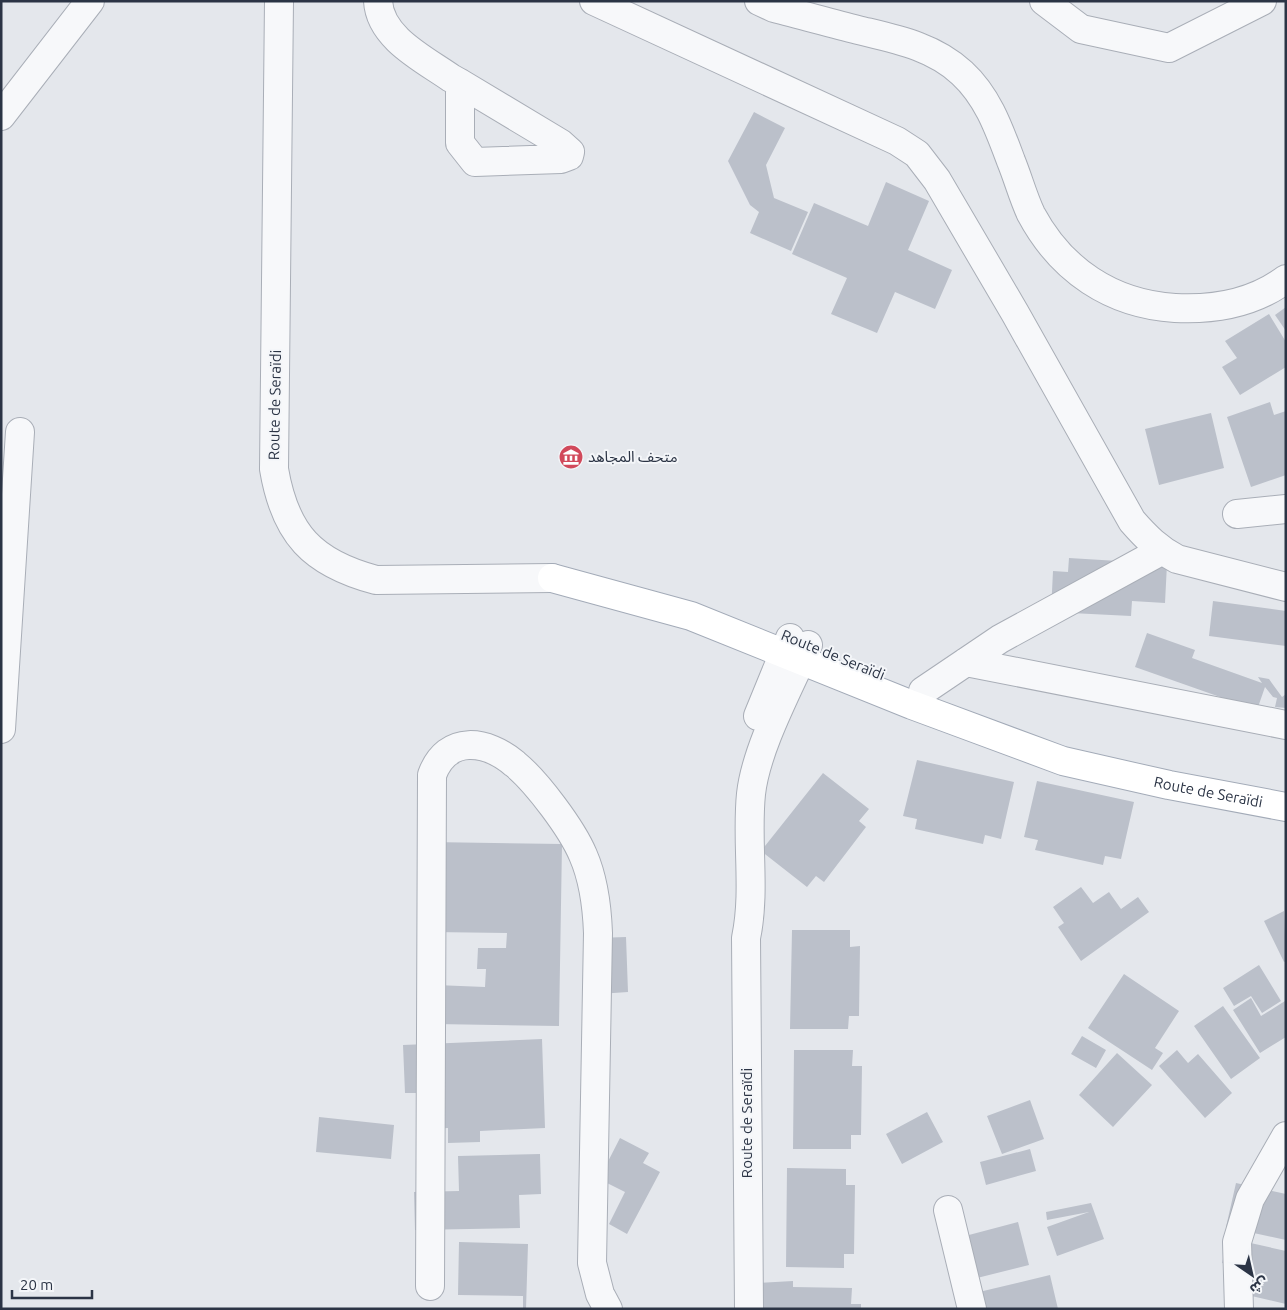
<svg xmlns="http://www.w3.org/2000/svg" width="1287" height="1310" viewBox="0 0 1287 1310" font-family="Ubuntu,'Noto Sans Arabic',sans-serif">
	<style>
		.building { fill: #bbc0ca }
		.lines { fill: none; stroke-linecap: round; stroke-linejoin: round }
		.minor-casing { stroke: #a9aeb7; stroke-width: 30 }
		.major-casing { stroke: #a3abb8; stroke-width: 30 }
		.minor { stroke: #f7f8fa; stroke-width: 28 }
		.major { stroke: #fff; stroke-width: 28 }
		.labels { text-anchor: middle; stroke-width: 4; stroke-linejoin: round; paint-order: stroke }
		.street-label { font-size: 15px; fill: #2b3445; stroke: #f4f6f9 }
		.poi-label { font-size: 15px; fill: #2b3445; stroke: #f4f6f9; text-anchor: start }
	</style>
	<rect width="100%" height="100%" fill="#e4e7ec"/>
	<path class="building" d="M754,112L785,128L766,165L774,198L808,212L791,251L750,233L759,212L750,205L728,161Z
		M886,182L929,201L908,250L952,270L935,309L895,292L877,333L831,314L847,278L792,254L814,203L868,226Z
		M1286,307V331L1275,315Z
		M1269,314L1286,342V367L1240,395L1222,367L1237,358L1225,341Z
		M1270,402L1274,415L1286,411V475L1251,487L1227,417Z
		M1211,413L1224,468L1159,485L1145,429Z
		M1069,558L1167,564L1165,603L1132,601L1131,616L1051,612L1053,571L1068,572Z
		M1213,601L1286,611V646L1209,636Z
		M1147,633L1195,650L1192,658L1262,683L1258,677L1269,679L1282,697L1286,694V708L1275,707L1277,698L1273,697L1265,687L1257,710L1135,667Z
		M917,760L1014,782L1001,839L985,835L983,844L915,829L917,819L903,816Z
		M823,773L869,809L859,821L866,827L824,882L816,876L807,887L761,851Z
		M1037,781L1134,802L1121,859L1105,856L1103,865L1035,850L1038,840L1024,837Z
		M430,842L562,844L559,1026L435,1024L436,985L485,987L486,969H477L478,948H506L507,933L432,932Z
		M1081,887L1093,903L1109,892L1121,909L1138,897L1149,912L1081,961L1058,927L1064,923L1053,907Z
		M1284,911L1286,961L1284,962L1264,921Z
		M792,930H850V947L860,946L859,1016H849L848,1029H790Z
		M626,937L628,992L599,994L597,938Z
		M1259,965L1281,1001L1262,1013L1251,996L1234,1006L1223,988Z
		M1124,974L1179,1011L1155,1048L1163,1053L1152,1070L1088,1028Z
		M1251,998L1261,1016L1285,1001L1286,1002V1037L1260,1053L1233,1010Z
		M1223,1006L1260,1058L1231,1079L1194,1026Z
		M1082,1036L1106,1050L1096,1068L1071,1054Z
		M542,1039L545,1128L480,1131V1142L448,1143V1128L423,1129L421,1093H405L403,1045Z
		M794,1050H853L852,1066H862L861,1135H851V1149H793Z
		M1177,1050L1188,1063L1198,1054L1232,1093L1205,1118L1159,1066Z
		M1117,1053L1152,1085L1113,1127L1079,1095Z
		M1030,1100L1044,1139L1002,1154L987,1116Z
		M927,1112L943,1142L902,1164L886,1134Z
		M319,1117L394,1125L391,1159L316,1152Z
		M620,1138L649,1153L643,1163L660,1172L627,1234L609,1224L625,1192L599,1179Z
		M1030,1149L1036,1171L986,1185L980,1162Z
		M540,1154L541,1194L519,1195L520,1228L415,1230L414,1192L459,1191L458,1156Z
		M787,1168L846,1169V1185H855L854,1254H844V1268L786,1267Z
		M1236,1183L1286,1194V1240L1226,1227Z
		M1091,1203L1104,1239L1057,1256L1047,1227L1089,1212L1047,1220L1046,1212Z
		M1018,1222L1029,1265L961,1282L950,1240Z
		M1228,1238L1286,1251V1304L1230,1291L1236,1266L1222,1263Z
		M459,1242L528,1244L526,1309H523V1296L458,1295Z
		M1050,1275L1058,1309H983L979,1292Z
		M793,1281V1287L852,1288L851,1304H861V1309H738L737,1284Z"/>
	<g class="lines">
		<defs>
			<path id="minor" d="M279,1L274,469C285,534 312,563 376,580L552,578
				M378,1C380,38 424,59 451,78L460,83L560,143L570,152L569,156L561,159L475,162L460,143V83
				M594,1L897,141L917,154L937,180L1015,313L1132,521C1146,537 1158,549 1177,559L1286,587
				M759,1L774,8C802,15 830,23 858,30C895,39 933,46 962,73C988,97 999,129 1011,161C1018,178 1023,197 1031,214C1061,270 1111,304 1175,308C1214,310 1254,303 1286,279
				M1044,1L1081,29L1169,48L1262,1
				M1,116L90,1
				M1237,514L1286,509
				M966,662L1286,725
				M923,691L1000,639L1161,551
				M758,716L790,638
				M1,729L20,432
				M948,1210L972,1309
				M430,1286L432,775C447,734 487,740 515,764C537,782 572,829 583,855C594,880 597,906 598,933L592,1263L600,1294L608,1309
				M749,1309L746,938C756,890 746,842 751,794C756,748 789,688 808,645
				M1239,1309L1237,1242L1250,1199L1286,1136"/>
			<g id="major">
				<path id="s1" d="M552,578L691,616L912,705L1063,761L1169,785L1286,807"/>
			</g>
		</defs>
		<use href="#minor" class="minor-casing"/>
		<use href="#major" class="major-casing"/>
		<use href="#minor" class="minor"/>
		<use href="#major" class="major"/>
	</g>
	<defs>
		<symbol id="museum-disc" viewBox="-11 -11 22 22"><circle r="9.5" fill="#d1495b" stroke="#f4f6f9"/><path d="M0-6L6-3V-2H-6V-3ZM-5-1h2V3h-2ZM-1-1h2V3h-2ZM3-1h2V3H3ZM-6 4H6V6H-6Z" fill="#fff"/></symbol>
	</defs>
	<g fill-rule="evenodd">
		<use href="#museum-disc" x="557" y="443" width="28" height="28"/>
	</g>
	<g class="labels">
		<g class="street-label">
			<text transform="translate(275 405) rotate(-89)" y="5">Route de Seraïdi</text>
			<text transform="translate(833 655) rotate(22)" y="5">Route de Seraïdi</text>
			<text dy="5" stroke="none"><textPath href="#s1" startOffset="692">Route de Seraïdi</textPath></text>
			<text transform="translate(747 1123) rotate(-90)" y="5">Route de Seraïdi</text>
		</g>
		<g class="poi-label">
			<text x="588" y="462">متحف المجاهد</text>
		</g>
	</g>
	<rect width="1287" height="1310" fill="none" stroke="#2b3445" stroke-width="5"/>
	<g transform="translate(1252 1275) rotate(146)" stroke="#f4f6f9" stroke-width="4" paint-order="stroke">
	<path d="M0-4L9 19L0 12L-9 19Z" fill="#2b3445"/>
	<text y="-8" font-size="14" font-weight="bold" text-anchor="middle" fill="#2b3445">ش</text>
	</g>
	<path d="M12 1290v8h80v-8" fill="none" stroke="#2b3445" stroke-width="2.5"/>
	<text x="20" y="1290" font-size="15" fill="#2b3445" stroke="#f4f6f9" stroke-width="4" paint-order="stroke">20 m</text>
</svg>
